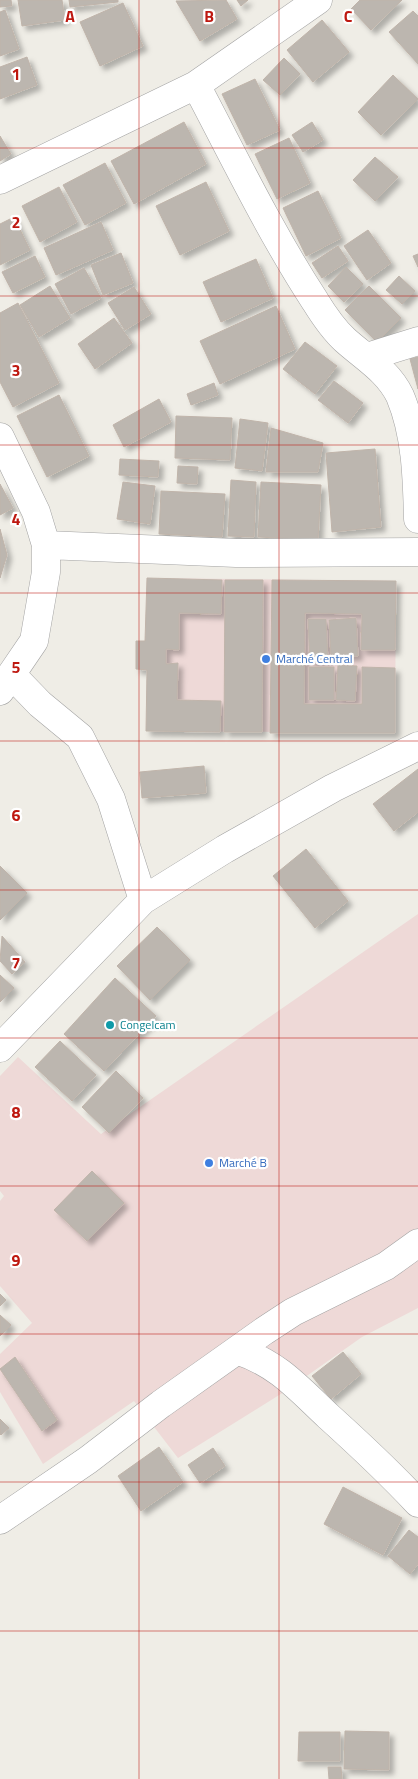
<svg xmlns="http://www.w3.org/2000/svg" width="418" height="1779" viewBox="0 0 418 1779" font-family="'Titillium Web',sans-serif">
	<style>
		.commercial { fill: #eed9d7 }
		.building { fill: #bcb6af; stroke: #c0b4aa; filter: url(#shadow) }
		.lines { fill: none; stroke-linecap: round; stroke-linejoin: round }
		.minor-casing { stroke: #a3a3a3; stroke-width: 29 }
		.minor { stroke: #fff; stroke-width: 28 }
		.grid { fill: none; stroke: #be1810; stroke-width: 1; stroke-opacity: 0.55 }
		.shop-dot { fill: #3f7fe0; stroke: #fff; stroke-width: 2 }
		.culture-dot { fill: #0f9aa8; stroke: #fff; stroke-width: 2 }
		.labels { text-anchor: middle; stroke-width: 4.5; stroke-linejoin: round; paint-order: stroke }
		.shop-label { font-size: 12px; fill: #366cbe; stroke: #fff; text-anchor: start }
		.culture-label { font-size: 12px; fill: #0d838f; stroke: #fff; text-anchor: start }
		.grid-label { font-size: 16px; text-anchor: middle; font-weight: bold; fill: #be1810; stroke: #fff; stroke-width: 4.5; stroke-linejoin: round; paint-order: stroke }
	</style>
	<defs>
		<filter id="shadow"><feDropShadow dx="4.5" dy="4.5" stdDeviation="2.5" flood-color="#0004"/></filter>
	</defs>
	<rect width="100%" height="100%" fill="#efede6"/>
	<path class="commercial" d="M147,578L396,581L395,733L146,731L147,670L136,669V641H145Z
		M418,914V1308L362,1337L284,1392L178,1458L134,1401L43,1464L0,1392V1354L32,1323L0,1286V1201L4,1196L0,1191V1076L18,1057L101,1134Z"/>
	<path class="building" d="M0,0H11L12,6L0,7Z
		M18,0H62L65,20L22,26Z
		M69,0H118V2L70,7Z
		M226,0L237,19L200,41L176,1Z
		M237,0H248L241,6Z
		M360,0H402L371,30L351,9Z
		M123,3L143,46L100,66L80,22Z
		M5,10L19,49L0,56V12Z
		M413,11L418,16V64L389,32Z
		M322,20L349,52L313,82L287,50Z
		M27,57L37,85L0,99V67Z
		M284,58L300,74L280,95L263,80Z
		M393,75L418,99L381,135L358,112Z
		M255,79L280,130L247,145L222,94Z
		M184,122L206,164L134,204L111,161Z
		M312,122L323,140L303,152L292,135Z
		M0,136L11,154L0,161Z
		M289,138L310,183L277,199L255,154Z
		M375,157L398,177L375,201L353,180Z
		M105,163L126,203L85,225L63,185Z
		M206,182L229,231L180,255L156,206Z
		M59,187L77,222L40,242L22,206Z
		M318,191L341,238L306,256L283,208Z
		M14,217L30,250L0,265V224Z
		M101,222L113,250L56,275L44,248Z
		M368,230L391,263L367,280L344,246Z
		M338,246L348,261L322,278L312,263Z
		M121,253L133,283L103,295L91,265Z
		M418,254V267L413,256Z
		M35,256L45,277L13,293L2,272Z
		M256,259L273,298L221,322L203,282Z
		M346,267L363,284L344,302L328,286Z
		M84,268L101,298L71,314L55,284Z
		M399,276L415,291L402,304L386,290Z
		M50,286L70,318L39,337L20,305Z
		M369,286L401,318L377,342L345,310Z
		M134,287L151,314L125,330L108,303Z
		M18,303L59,383L13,407L0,382V313Z
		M276,306L295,349L220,384L200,341Z
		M114,318L132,343L95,369L78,344Z
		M305,342L337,366L315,394L283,369Z
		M418,357V389L410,359Z
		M334,381L363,403L348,423L318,400Z
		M214,383L218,395L191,405L187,394Z
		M59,395L89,456L47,477L17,416Z
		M159,399L171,422L124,447L113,425Z
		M176,416L232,418L230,460L175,458Z
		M240,419L268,423L262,471L235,468Z
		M271,428L323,443L318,472H266Z
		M375,449L381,527L332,532L326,453Z
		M120,459L159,461L158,477L119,475Z
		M178,466L198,467L197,484L177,483Z
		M231,480L256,482L254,537L228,536Z
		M123,482L155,486L150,524L117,519Z
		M261,482L321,485L318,540L258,537Z
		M0,484L13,508L0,515Z
		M161,491L225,494L222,537L159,534Z
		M0,529L7,555L0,578Z
		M147,578L222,580L221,614L179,613V650L166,649V664L178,663L177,700L221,701L220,732L146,731L147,670L136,669V641H145Z
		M225,580H263L262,732H224Z
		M272,580L396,581L395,650H361L362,614L305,613L304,704H362V667L395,668V733H270Z
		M356,618L358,656L331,657L329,620Z
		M308,619H326L328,662L310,663Z
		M338,665L357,666L355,701L336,700Z
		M309,667H334V700H309Z
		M204,766L206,793L142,798L140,772Z
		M418,769V812L394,831L373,804Z
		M306,849L348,901L315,928L273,876Z
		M0,866L27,893L0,920Z
		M157,927L190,960L150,1000L117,966Z
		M2,936L25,962L12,974L0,961Z
		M0,975L14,988L0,1002Z
		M115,978L156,1016L104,1071L64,1034Z
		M60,1041L96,1075L72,1101L35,1067Z
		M116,1071L143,1098L109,1133L82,1107Z
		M92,1171L124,1203L87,1241L54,1210Z
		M0,1294L6,1300L0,1306Z
		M0,1315L11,1325L0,1336Z
		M343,1352L361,1374L331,1399L312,1376Z
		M15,1357L57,1420L42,1431L0,1369Z
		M0,1419L9,1428L1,1435L0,1434Z
		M159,1447L183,1482L141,1511L118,1476Z
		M213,1448L225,1466L200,1483L188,1465Z
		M343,1487L402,1518L383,1555L324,1524Z
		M409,1530L418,1537V1564L410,1574L388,1556Z
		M345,1731L389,1732V1770L344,1769Z
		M299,1732H340V1761H298Z
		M328,1767H341L342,1779H329Z"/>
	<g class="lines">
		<defs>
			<path id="minor" d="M196,85C234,157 270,232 315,301C323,314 334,330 345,340C365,358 388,371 400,396C416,434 417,478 418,519
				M0,180L196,85L318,0
				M367,357L418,341
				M0,437L36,512L46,545V572L34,641L0,691
				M46,545L236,553L418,552
				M12,675L40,704L80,737L111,799L143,900
				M0,1048L143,900L225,849L333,788L418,746
				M239,1351C278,1364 298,1388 328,1416C359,1444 389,1472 418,1503
				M0,1520L88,1460L161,1404L264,1331L293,1312L386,1266L418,1243"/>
		</defs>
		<use href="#minor" class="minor-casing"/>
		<use href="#minor" class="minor"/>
	</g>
	<path class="grid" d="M139,0V1779M279,0V1779M0,148H418M0,296H418M0,445H418M0,593H418M0,741H418M0,890H418M0,1038H418M0,1186H418M0,1334H418M0,1482H418M0,1631H418"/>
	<g class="shop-dot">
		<circle cx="266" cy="659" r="5"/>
		<circle cx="209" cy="1163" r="5"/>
	</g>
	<circle class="culture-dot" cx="110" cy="1025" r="5"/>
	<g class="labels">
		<g class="shop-label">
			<text x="276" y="663">Marché Central</text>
			<text x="219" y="1167">Marché B</text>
		</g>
		<g class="culture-label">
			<text x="120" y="1029">Congelcam</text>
		</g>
	</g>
	<g class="grid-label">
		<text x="70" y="22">A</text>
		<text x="209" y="22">B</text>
		<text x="348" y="22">C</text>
		<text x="16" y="80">1</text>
		<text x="16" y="228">2</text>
		<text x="16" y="376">3</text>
		<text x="16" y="525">4</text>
		<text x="16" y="673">5</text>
		<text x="16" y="821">6</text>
		<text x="16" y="969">7</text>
		<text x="16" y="1118">8</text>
		<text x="16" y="1266">9</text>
	</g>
</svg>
